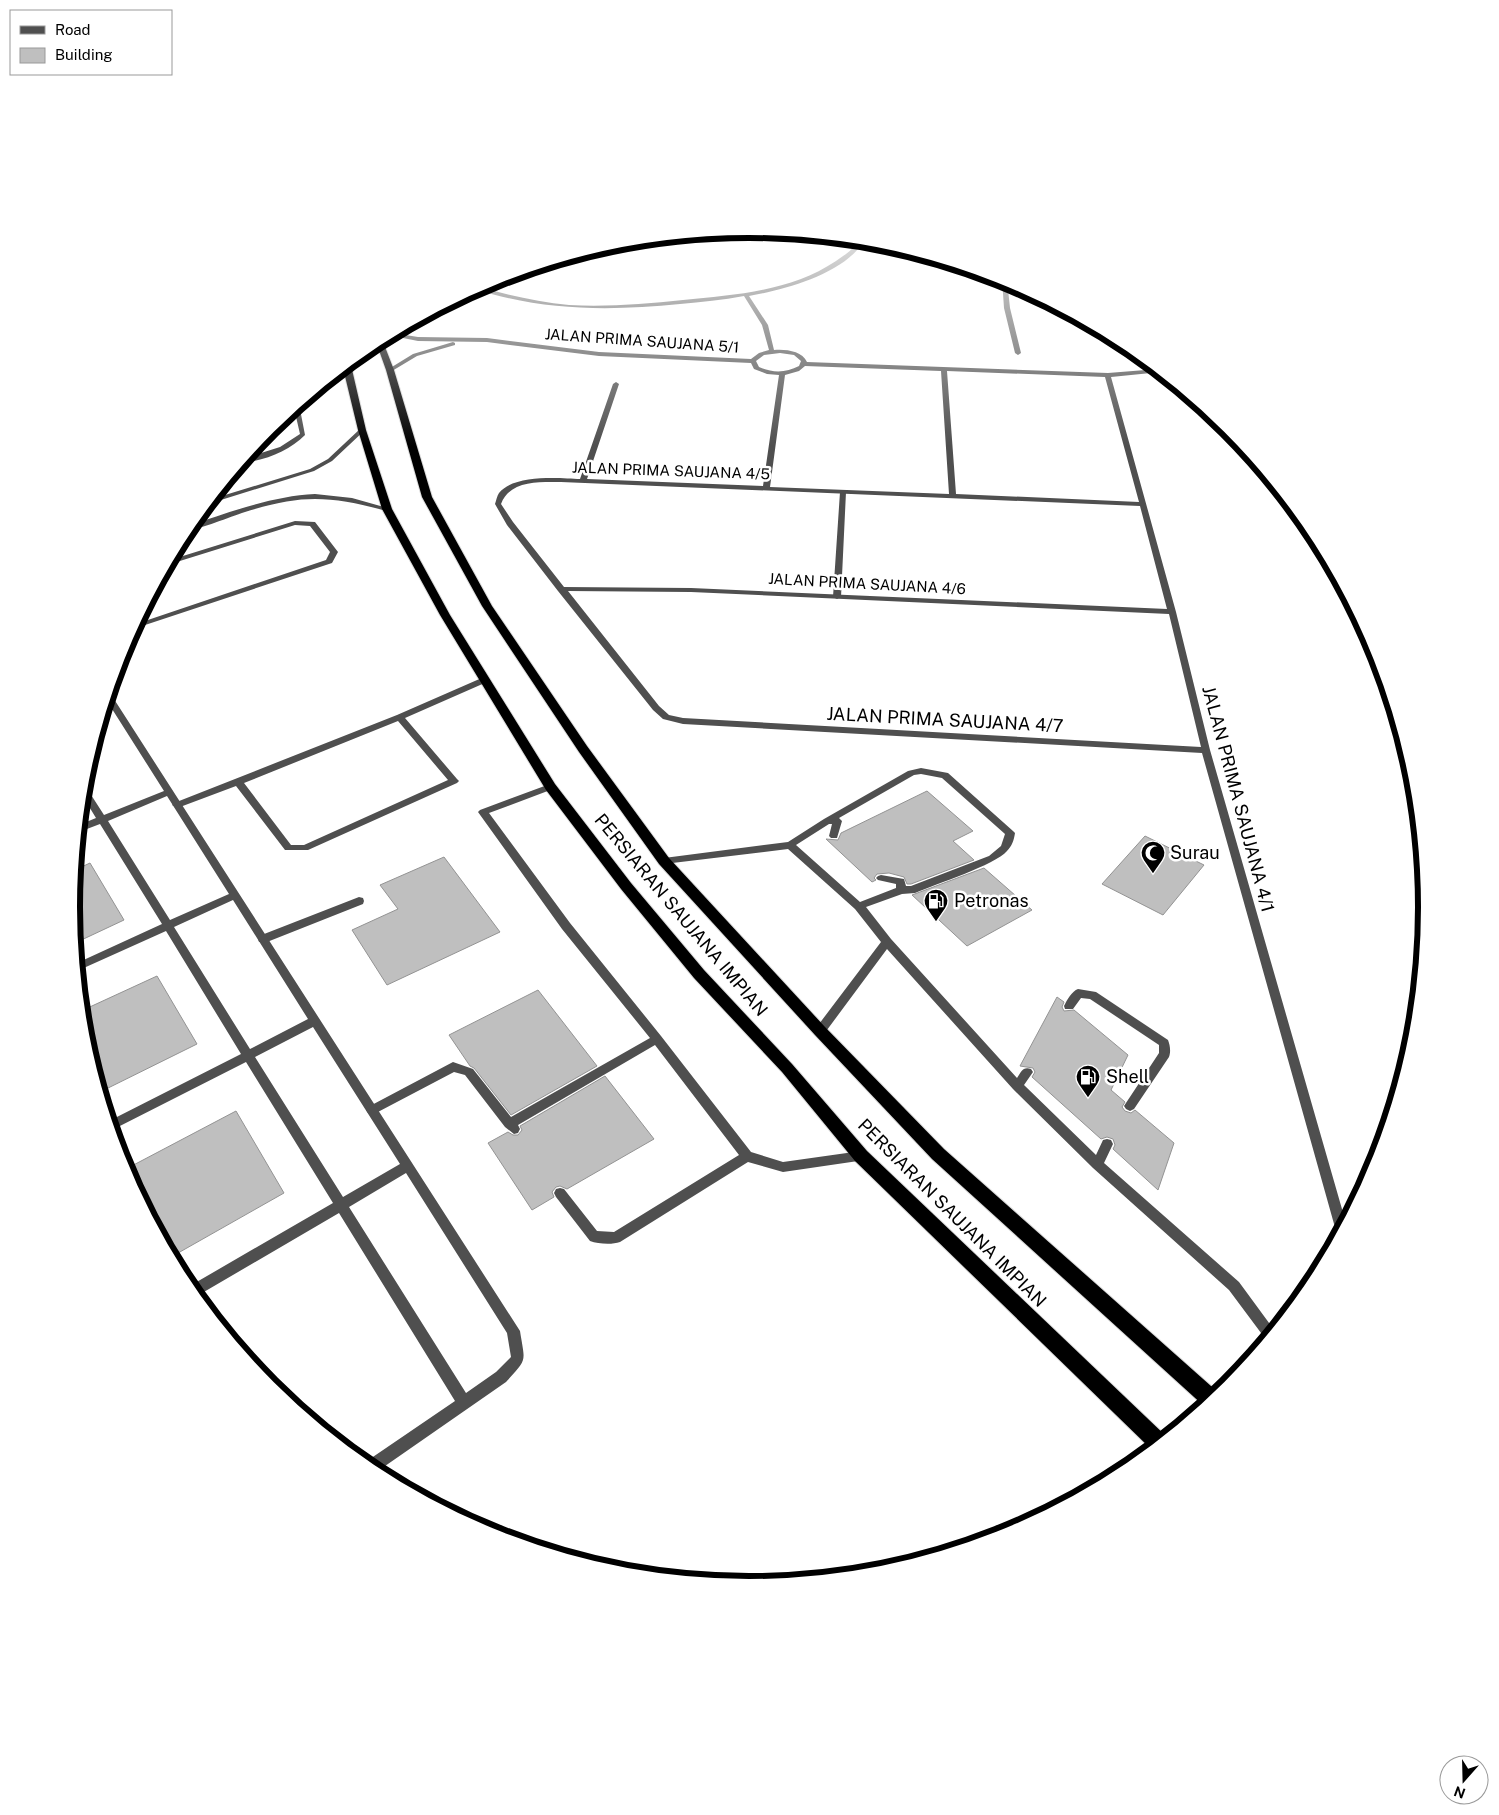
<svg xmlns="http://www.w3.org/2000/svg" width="1499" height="1815" viewBox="0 0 1499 1815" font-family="'Public Sans',sans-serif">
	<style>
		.building { fill: #bfbfbf; stroke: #939393 }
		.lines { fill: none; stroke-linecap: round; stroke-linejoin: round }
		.trunk-casing { stroke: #dbdbdb; stroke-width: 2 }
		.service { fill: #4f4f4f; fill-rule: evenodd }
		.minor { fill: #4f4f4f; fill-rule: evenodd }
		.tertiary { fill: #4f4f4f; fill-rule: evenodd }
		.trunk { fill: #000; fill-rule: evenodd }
		.labels { text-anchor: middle; stroke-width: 5; stroke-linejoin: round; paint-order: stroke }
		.far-street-label { font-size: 15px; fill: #000; stroke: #fff }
		.street-label { font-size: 18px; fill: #000; stroke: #fff }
		.poi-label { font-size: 18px; fill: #000; stroke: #fff; text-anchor: start }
		.rim { fill: none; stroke: #000; stroke-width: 6 }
	</style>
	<rect width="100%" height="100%" fill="#fff"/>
	<path class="building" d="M927,791L973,831L953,841L974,860L911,884H907L904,877L889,873L877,874L874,878L876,880L872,882L826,839L838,840L841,833Z
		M1145,836L1204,865L1163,915L1102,884Z
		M444,857L500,932L387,985L352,930L398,909L380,885Z
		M90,863L124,920L75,943L71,907L75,870Z
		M984,868L1032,910L967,946L912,895Z
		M157,976L197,1044L100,1092L84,1040L81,1011Z
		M538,990L597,1066L511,1115L474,1068L470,1066L449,1035Z
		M1057,997L1064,1002L1062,1007L1064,1011L1074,1010L1128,1055L1111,1090L1125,1102L1122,1107L1125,1111L1131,1113L1135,1110L1174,1143L1158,1190L1113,1149L1115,1145L1113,1139L1107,1137L1101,1139L1032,1077L1035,1072L1033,1068L1020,1066Z
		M605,1076L654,1139L567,1189L560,1186L556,1187L552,1192L554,1197L532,1210L488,1143L508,1132L513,1135H518L522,1130L520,1126Z
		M236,1111L284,1193L171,1257L124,1170Z"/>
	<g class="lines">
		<defs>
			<path id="trunk" d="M382,339L394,370L432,497L492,606L587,746L669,858L825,1027L944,1149L1220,1394L1205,1407L932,1159L815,1035L659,864L579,752L482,606L422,497L386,370L376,342Z
				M349,363L351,365L366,430L392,509L450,615L555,784L631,883L704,970L792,1064L867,1151L1167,1437L1152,1450L855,1161L782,1072L694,978L621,889L546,790L440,615L382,509L358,430L343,368Z"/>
		</defs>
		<use href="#trunk" class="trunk-casing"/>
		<path class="service" d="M299,404L305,435C289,451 264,461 241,463L245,458L280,447L300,434L294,408Z
			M843,490L846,492L841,597L837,599L833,597L840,492Z
			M295,521L315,522L338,552L332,563L133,629L136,624L326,560L330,552L310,526L295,525L167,565L170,560Z
			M484,677L488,680L487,682L405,718L457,779L459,781L457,783L308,850H285L236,786L180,807L177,808L172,805L174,803L397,715ZM398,721L448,780L304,845H291L244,783Z
			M921,768L948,773L1013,831L1015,833C1014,840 1012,846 1007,851C995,865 936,884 915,893L902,894L866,907L891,939L1017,1078C1021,1072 1023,1066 1031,1069L1033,1072L1024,1085L1096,1155L1103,1140L1107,1139L1111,1140L1113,1144L1104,1163L1239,1282L1275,1331L1267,1341L1229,1290L1093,1168L1013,1089L887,949L824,1034L820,1035L816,1034L815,1031L816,1028L881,942L855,909L788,849L664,864L659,861L664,858L788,842L824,819L908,771ZM921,774L942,778L1005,834L1001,846L989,856L911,886H906L904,879L881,875L878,876L876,878L878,880L896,884V888L860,902L796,845L829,824H832L829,836L831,838H837L842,821L839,818L914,775Z
			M550,784L555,787L553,789L489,813L570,923L661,1036L751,1152L783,1162L861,1151L865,1152L867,1156L865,1160L783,1172L748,1162L620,1242C612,1245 598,1244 590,1241L556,1197L554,1193L556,1189L560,1188L564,1189L597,1231L614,1232L739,1155L655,1045L518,1125L520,1129L518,1133L514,1134L505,1127L465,1075L454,1072L376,1113L372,1115L368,1113L366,1110L368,1107L453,1062L473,1069L511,1117L650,1038L562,929L478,812L480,810Z
			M359,897L363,898L364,901L363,904L267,942H259L258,939L259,936Z
			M1078,989L1096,992L1168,1040C1170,1045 1171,1052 1169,1057L1134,1109L1130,1111L1126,1109L1124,1106L1159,1053V1045L1090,999L1081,998L1073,1009H1065L1064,1006C1067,1000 1072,991 1078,989Z"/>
		<path class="minor" d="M675,237L673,238L642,245L611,244Z
			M858,240L890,245H861C840,275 783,290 749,296L768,325L774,350C786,349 802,351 807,362L1108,373L1158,369L1161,372L1111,377L1176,612L1210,750L1346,1223L1339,1236L1336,1231L1202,753L683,724L663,719L653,710L558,591L507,525L495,504C496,501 497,496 499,493C514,474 559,478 580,479L613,384L616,382L619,384L587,479L763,486L779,375L767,374L754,369L751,363L599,356L487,342L418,341L388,335L393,333L418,337L487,338L599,352L751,359L759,353L769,350L762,325L744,296C723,300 701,302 680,304C609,311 543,311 475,289L479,287C508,295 538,302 569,305C607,307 645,304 683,300C736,295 791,291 836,261C844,255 854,250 858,240ZM780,353L794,355L801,361L799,366C786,373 772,373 759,367L756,361L764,355ZM805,366L941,371L949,494L770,487L785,375L799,371ZM947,371L1105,377L1139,502L956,494ZM561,482L1140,506L1167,609L691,588L564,587L513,522L501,504C510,480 539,482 561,482ZM568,591L691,592L1169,614L1201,747L683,718L669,715L659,706Z
			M1002,279L1007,280L1010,308L1021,353L1018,355L1015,353L1004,308Z
			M453,342L455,343V345L417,356L392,371L387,370L413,354Z
			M109,694L112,696L520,1331C525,1363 528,1358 506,1382L375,1473L364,1463L455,1401L339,1213L197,1296L188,1287L333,1203L246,1062L112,1130L109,1121L241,1054L166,931L77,971V963L162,924L100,824L79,832V825L96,818L82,795L83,786L86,787L104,815L164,791L107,701ZM167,796L229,894L170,920L108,821ZM233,900L308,1019L250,1049L174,927ZM313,1027L400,1164L343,1197L255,1057ZM406,1173L507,1333L511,1357L496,1372L466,1393L349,1207Z"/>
		<path class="tertiary" d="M360,429L365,430L332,461L314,471L208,504L212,499L310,469L328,459Z
			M315,494L352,498L391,509L387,511C329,496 303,494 245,512C229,517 202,529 186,530L190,525C231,512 272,496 315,494Z"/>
		<use href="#trunk" class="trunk"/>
	</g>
	<linearGradient id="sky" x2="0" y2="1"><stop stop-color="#8aabca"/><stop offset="0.43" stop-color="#fff"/><stop offset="1" stop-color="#fff" stop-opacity="0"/></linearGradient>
	<rect width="1499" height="446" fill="url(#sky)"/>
	<defs>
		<symbol id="mosque-pin" viewBox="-11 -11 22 30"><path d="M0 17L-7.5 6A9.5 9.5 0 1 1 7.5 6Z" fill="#000" stroke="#fff"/><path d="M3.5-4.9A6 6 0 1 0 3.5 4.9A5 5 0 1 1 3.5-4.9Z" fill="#fff"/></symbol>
		<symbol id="fuel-pin" viewBox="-11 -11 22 30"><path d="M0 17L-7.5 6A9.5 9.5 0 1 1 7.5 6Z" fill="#000" stroke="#fff"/><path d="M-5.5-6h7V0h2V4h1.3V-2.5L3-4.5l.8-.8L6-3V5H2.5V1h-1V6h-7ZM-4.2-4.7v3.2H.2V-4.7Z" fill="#fff"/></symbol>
	</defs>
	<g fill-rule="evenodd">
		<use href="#mosque-pin" x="1139" y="839" width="28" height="38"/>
		<use href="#fuel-pin" x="922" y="887" width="28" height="38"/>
		<use href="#fuel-pin" x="1074" y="1063" width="28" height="38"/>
	</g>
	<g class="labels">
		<g class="far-street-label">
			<text transform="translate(642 341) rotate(4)" y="5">JALAN PRIMA SAUJANA 5/1</text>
			<text transform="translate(671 471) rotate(2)" y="5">JALAN PRIMA SAUJANA 4/5</text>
			<text transform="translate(867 584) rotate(3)" y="5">JALAN PRIMA SAUJANA 4/6</text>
		</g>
		<g class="street-label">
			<text transform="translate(945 720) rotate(3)" y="6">JALAN PRIMA SAUJANA 4/7</text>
			<text transform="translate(1238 799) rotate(75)" y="6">JALAN PRIMA SAUJANA 4/1</text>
			<text transform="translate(681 915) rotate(50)" y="6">PERSIARAN SAUJANA IMPIAN</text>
			<text transform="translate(952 1213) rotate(45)" y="6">PERSIARAN SAUJANA IMPIAN</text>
		</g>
		<g class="poi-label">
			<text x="1170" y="859">Surau</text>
			<text x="954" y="907">Petronas</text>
			<text x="1106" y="1083">Shell</text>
		</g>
	</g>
	<path d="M0 0H1499V1815H0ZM80 907a669 669 0 1 1 1338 0a669 669 0 1 1-1338 0Z" fill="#fff" fill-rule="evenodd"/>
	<path class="rim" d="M80 907a669 669 0 1 1 1338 0a669 669 0 1 1-1338 0Z"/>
	<rect x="10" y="10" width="162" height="65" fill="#ffffff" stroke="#999999"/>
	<rect x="20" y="26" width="25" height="8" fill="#4f4f4f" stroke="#999999"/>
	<text x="55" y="35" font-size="15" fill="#000000">Road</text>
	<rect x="20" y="48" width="25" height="15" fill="#bfbfbf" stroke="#999999"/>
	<text x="55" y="60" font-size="15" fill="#000000">Building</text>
	<g transform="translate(1464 1780) rotate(200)"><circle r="24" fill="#ffffff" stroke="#999999"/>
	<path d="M0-4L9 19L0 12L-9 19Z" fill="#000000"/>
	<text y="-8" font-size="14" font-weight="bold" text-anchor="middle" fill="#000000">N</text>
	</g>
</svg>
